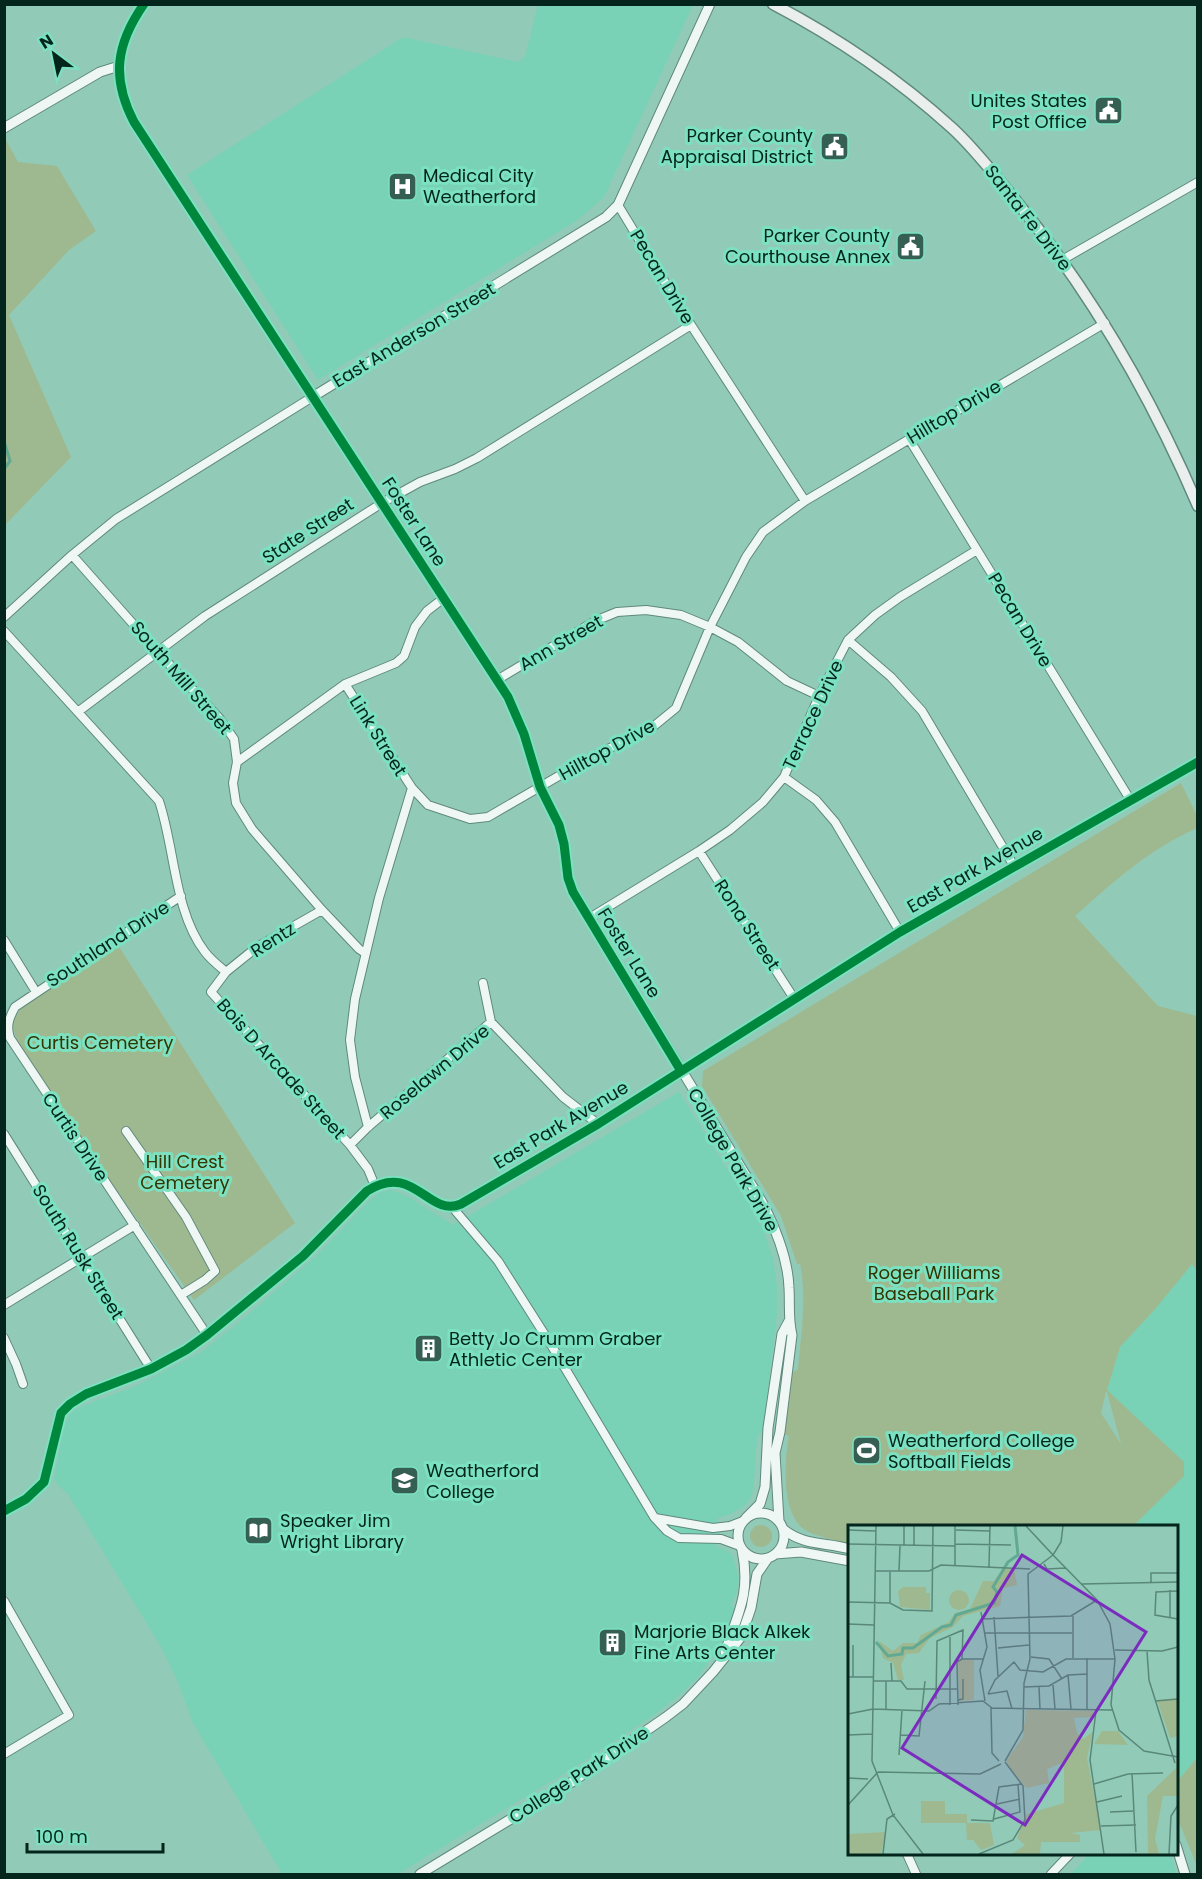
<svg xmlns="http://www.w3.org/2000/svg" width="1202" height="1879" viewBox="0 0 1202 1879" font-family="Poppins,sans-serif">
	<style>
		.built { fill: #79d1b6 }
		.green { fill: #9eb990; fill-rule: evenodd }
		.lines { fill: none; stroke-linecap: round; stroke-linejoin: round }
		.stream { stroke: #61a992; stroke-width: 3 }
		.minor-casing { stroke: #5f897c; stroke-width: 10 }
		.tertiary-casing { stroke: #5f897c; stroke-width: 11 }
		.secondary-casing { stroke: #5f897c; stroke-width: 13 }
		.minor { stroke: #eff7f4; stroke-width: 8 }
		.tertiary { stroke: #eff7f4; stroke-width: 9 }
		.secondary { stroke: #eaefee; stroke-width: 10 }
		.cycleway-casing { stroke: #7be1c0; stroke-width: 13 }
		.cycleway { stroke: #00873e; stroke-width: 9 }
		.labels { text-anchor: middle; stroke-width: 6; stroke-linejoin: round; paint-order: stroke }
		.poi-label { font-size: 18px; fill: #03251b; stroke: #7be1c0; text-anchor: start }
		.street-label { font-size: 18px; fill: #03251b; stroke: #7be1c0 }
		.park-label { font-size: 18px; fill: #343400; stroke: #7be1c0 }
		.inset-river { fill: none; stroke: #61a992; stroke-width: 3 }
		.inset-road { fill: none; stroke: #598879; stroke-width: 1.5 }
		.view { fill: #7b2cbf; fill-opacity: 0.15; stroke: #7b2cbf; stroke-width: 3 }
		.inset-edge { fill: none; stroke: #03251b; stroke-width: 3 }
	</style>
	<rect width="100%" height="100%" fill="#92cab8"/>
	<path class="built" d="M538,5H693L604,197L579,219L318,380L187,175L403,37L518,62L525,57Z
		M679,1092L752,1209L764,1232L773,1258L777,1286V1314L763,1430L757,1436L754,1484L752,1496L743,1507L731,1514L718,1518L720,1533L716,1547L726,1550L733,1556L739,1579L736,1594L732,1604L735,1611L725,1636L713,1656L698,1677L681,1694L654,1715L580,1764L398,1874H282L193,1723L177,1680L161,1647L68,1494L59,1486L54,1479L64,1426L71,1413L80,1407L138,1385L201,1352L238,1323L316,1256L368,1202L381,1192L392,1190L407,1196L453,1225Z
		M1193,1263L1198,1271V1757L1177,1782L1176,1526H1133L1184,1476L1107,1390L1120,1347L1156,1308Z
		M1089,1854H1171L1176,1874H1071Z"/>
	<path class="green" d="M5,138L18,162L57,166L96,231L69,250L9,315L71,457L5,525Z
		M1181,783L1197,816V828C1151,848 1113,882 1075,916L1158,1006L1197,1016V1271L1192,1264L1156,1308L1120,1347L1107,1390L1184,1462V1476L1133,1526H850L849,1544C838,1541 814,1536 805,1530C781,1514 784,1461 789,1436L786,1435L784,1432L792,1373L798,1369C801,1335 807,1299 800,1264H797L781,1216L702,1086L703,1071ZM1106,1392H1107L1121,1444L1101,1413Z
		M118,945L295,1223L194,1300L92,1155L18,1042C11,1026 11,1020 24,1006Z
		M750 1536a11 11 0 1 1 22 0a11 11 0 1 1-22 0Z
		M1197,1758V1866L1177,1817V1782Z"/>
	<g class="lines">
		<path class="stream" d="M4,441L10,461L4,469"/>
		<defs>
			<path id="minor" d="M618,205L691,325L805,501
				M1062,260L1198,182
				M909,439L1131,801
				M72,555L157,651L220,719L234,739L237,762L233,783L236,803L252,829L322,910L359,949L365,953
				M4,617L72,555L116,519L314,396
				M4,631L159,801C175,848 174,912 205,952C211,960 219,966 226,972L211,992L350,1145L368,1169L375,1186
				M848,640L891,677L922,711L1014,866
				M497,680L595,621L617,612L646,610L681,615L710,627L738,642L787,681L819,696
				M345,684L412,788
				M79,711L205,616L382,503L420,482L455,469L477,458L691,325
				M237,762L345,684L396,663L404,656L415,627L427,611L444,598
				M784,777L816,800L835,822L900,932
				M699,851L795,1000
				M181,896L15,1007C9,1018 6,1026 10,1038L207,1335
				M588,919L699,851L730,830L763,802L784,777L819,696L848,640L875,615L900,597L977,550
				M4,940L36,992
				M226,972L257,947L322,910
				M483,983L491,1022
				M368,1127L355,1077L350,1040L355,999L379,898L412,788L428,805L470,819L488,817L588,759L654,726L676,708L710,627L746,557L763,532L805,501L1105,323
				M126,1131L186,1217L215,1271L205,1280L181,1295
				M4,1134L151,1369
				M350,1145L368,1127L491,1022L563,1097L598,1124
				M453,1208L498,1261L550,1343L654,1517L667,1531L679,1538L721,1539L740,1546
				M4,1305L135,1225
				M4,1338L16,1364L23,1384
				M655,1518L713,1528L730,1526L743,1521
				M4,1601L69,1715L4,1754
				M907,1854L916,1874
				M1051,1874L1070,1854"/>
			<path id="tertiary" d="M144,4C116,44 111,78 134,122L508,697L524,734L540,787L559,825L564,844L568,878L573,892L762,1202C776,1229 788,1258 789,1288C790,1304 788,1319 792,1335L780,1432L775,1453L779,1521
				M4,128L100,72L119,66
				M314,396L606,217L618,205L710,4
				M4,1511L26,1499L44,1482L61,1413L70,1404L86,1394L151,1369L186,1350L207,1335L303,1256L367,1191C414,1161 428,1218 461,1204L598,1124L900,932L1198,762
				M738 1536a23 23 0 1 1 46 0a23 23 0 1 1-46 0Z
				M746,1518L760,1504L765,1487L768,1428L782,1334L789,1321
				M783,1529C804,1546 825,1542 850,1549
				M775,1554L801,1552L850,1561
				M725,1652C738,1613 751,1593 742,1550
				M1176,1845L1185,1874
				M420,1874L572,1782L666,1717L683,1704L713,1672L741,1637L751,1608L757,1574L768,1558"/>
			<path id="secondary" d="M773,4C838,38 898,79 952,128C974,148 993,173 1012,196C1090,290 1150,394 1198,506"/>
		</defs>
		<use href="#minor" class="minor-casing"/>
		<use href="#tertiary" class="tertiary-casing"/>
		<use href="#secondary" class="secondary-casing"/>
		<use href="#minor" class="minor"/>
		<use href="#tertiary" class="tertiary"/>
		<use href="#secondary" class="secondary"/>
		<defs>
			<path id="cycleway" d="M144,4C116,44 111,78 134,122L508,697L524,734L540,787L559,825L564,844L568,878L573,892L681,1071
				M4,1511L26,1499L44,1482L61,1413L70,1404L86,1394L151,1369L186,1350L207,1335L303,1256L367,1191C414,1161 428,1218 461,1204L598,1124L900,932L1198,762"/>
		</defs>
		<use href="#cycleway" class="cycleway-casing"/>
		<use href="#cycleway" class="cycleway"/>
	</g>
	<defs>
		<symbol id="civic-square" viewBox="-11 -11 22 22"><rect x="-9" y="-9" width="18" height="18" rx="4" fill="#355f52" stroke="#7be1c0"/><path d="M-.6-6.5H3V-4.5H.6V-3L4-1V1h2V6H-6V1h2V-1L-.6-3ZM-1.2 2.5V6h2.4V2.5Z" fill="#fff"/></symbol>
		<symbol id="hospital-square" viewBox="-11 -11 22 22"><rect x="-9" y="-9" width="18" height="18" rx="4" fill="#355f52" stroke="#7be1c0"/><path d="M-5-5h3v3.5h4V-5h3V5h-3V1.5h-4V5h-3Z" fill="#fff"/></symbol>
		<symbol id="building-square" viewBox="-11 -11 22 22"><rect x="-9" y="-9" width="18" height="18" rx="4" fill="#355f52" stroke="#7be1c0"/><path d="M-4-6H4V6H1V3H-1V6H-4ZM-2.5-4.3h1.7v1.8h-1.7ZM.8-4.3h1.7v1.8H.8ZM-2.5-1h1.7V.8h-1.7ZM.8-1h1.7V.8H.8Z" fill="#fff"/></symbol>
		<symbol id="stadium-square" viewBox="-11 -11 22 22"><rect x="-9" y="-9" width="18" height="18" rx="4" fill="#355f52" stroke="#7be1c0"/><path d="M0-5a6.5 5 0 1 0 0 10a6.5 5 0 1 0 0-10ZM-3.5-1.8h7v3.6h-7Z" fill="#fff"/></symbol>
		<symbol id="university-square" viewBox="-11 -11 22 22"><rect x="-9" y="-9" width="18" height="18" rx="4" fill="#355f52" stroke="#7be1c0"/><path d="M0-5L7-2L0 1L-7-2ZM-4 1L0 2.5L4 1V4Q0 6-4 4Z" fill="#fff"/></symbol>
		<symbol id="library-square" viewBox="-11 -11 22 22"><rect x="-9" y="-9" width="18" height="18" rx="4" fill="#355f52" stroke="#7be1c0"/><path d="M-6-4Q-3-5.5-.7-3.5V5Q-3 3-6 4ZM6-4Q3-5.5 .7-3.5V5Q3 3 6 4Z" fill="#fff"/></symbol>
	</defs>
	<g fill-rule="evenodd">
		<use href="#civic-square" x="1092" y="94" width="33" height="33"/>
		<use href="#civic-square" x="818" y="130" width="33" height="33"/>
		<use href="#hospital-square" x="386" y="170" width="33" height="33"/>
		<use href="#civic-square" x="894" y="230" width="33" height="33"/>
		<use href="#building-square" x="412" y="1332" width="33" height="33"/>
		<use href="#stadium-square" x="850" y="1434" width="33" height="33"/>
		<use href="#university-square" x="388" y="1464" width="33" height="33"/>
		<use href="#library-square" x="242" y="1514" width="33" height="33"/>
		<use href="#building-square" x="596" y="1626" width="33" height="33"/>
	</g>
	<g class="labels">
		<g class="poi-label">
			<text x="1087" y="107" text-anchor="end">Unites States<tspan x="1087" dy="21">Post Office</tspan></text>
			<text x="813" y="142" text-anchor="end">Parker County<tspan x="813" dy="21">Appraisal District</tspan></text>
			<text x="423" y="182">Medical City<tspan x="423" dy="21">Weatherford</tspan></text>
			<text x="890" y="242" text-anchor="end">Parker County<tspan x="890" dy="21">Courthouse Annex</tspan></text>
			<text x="449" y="1345">Betty Jo Crumm Graber<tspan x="449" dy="21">Athletic Center</tspan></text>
			<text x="888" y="1447">Weatherford College<tspan x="888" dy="21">Softball Fields</tspan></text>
			<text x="426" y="1477">Weatherford<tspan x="426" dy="21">College</tspan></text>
			<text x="280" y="1527">Speaker Jim<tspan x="280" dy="21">Wright Library</tspan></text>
			<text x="634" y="1638">Marjorie Black Alkek<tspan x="634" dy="21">Fine Arts Center</tspan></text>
		</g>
		<g class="street-label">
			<text transform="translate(1028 218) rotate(52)" y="6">Santa Fe Drive</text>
			<text transform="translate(662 277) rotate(59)" y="6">Pecan Drive</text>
			<text transform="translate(414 335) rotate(-31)" y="6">East Anderson Street</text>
			<text transform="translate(954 412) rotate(-31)" y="6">Hilltop Drive</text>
			<text transform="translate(414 522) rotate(57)" y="6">Foster Lane</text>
			<text transform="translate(308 531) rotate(-33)" y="6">State Street</text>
			<text transform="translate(1020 620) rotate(59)" y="6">Pecan Drive</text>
			<text transform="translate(561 643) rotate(-30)" y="6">Ann Street</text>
			<text transform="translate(181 678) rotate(49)" y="6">South Mill Street</text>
			<text transform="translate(813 715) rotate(-65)" y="6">Terrace Drive</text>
			<text transform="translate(378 736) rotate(58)" y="6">Link Street</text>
			<text transform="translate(607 750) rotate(-29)" y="6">Hilltop Drive</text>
			<text transform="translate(975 870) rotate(-30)" y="6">East Park Avenue</text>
			<text transform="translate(747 925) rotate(57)" y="6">Rona Street</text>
			<text transform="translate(273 940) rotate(-32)" y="6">Rentz</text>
			<text transform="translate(108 944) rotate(-33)" y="6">Southland Drive</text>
			<text transform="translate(629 953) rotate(58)" y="6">Foster Lane</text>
			<text transform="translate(281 1069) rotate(48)" y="6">Bois D Arcade Street</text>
			<text transform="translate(435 1072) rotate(-40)" y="6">Roselawn Drive</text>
			<text transform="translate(561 1125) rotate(-31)" y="6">East Park Avenue</text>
			<text transform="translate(75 1137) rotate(56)" y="6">Curtis Drive</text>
			<text transform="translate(733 1160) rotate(60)" y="6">College Park Drive</text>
			<text transform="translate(78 1252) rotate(58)" y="6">South Rusk Street</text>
			<text transform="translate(579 1775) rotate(-33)" y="6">College Park Drive</text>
		</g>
		<g class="park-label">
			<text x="100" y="1049">Curtis Cemetery</text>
			<text x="185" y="1168">Hill Crest<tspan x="185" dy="21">Cemetery</tspan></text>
			<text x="934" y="1279">Roger Williams<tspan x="934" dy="21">Baseball Park</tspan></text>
		</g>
	</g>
	<g transform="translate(848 1525)">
		<rect width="330" height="330" fill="#92cab8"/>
		<path d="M155,44H166L169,60L155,63L152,81L115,91L105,102L82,113L71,128L58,129L53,140L56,155H50L45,138L35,133L31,116L45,126L55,118H69L73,110L101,97L107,88L122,84L135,56H146ZM55,62H78V68H82V85L52,82L50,66ZM101 75a10 10 0 1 1 20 0a10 10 0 1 1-20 0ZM110,135H126V175L111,176ZM330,173V211L322,213L309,175ZM178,185L245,186V192L226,193L229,208L235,214L245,207L239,233L253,305L223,308L232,310V317H193L192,329H164L177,320L169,313L179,289L216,278V237L199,244L201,258L178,263L164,245L158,236L175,212ZM254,206H270L280,220L246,219ZM328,234H330V271H315L307,314L311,329H300L299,271L329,242ZM73,276H97V289H119V298H142L146,320L133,325L125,315H119L118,298H73ZM38,307L33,329H0V309Z" fill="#9eb990"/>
		<path class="inset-river" d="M28,117L40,131L54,129L55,123H65L94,102L103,100L108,90L146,78L149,67L145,62L160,37L170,30L167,1"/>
		<path class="inset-road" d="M28,1L24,236L45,290L75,329M0,5L28,6M108,5L142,6M0,19L107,21M107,19L163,20M56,20V1M66,20V1M205,30L249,75L262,99L267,134L263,180L271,205L296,226L330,232M205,30L213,17L215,1M196,39L199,44L218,43M107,41V1M141,42L142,1M27,46H81L93,40L182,44M51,46L52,21M303,57V48H330M234,59L330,57M330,66L308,67L307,90L330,94M0,77L42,78L55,85L84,86L85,1M42,78V47M133,87L139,122L132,145L137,176M225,91V133M146,92L150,151M322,92V65M134,94L223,91L249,75M0,99L26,100M137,108H224M102,110V180M150,123L181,120M267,125L314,126L330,122M299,126L301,155L327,238M183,132L201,134L214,154M114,134H135M43,138L44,156M220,150L223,184M0,152H25M5,152V120M25,156H53L59,164H109M205,160L207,184M176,162L201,161L220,150L239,149M191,162L192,184M140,169L147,155L166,137L172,145L195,147L218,134H267M140,169L159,166L164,184M88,174L89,116L115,105L114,134L109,137L110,180M110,175L115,174V154M308,176L330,174M143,183L144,228L151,236M38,184V156M239,185V133M248,186L242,235L256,329M0,189L25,184L81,186L91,179L135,176L144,183L264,185M0,210L24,209M53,210L71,211L77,156M51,230L54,185M157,236L175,205L176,158L182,134L180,49L205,30L178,1M30,247L132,249L153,239M284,248L288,327M0,253L20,254M246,259L280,249L315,248M249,277L274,271M149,279L172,274M0,280L30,247M262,287L285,286M146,294L172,287L170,260M123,295L145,296L151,262L174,259M253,301L288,300M35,329L39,294L47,289M131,329L165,315L177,295L175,261L157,237M321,329L323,291L330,280"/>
		<path class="view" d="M174,30L298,107L177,300L54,223Z"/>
		<rect width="330" height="330" class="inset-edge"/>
	</g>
	<rect width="1202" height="1879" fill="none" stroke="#03251b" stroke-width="12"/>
	<g transform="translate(54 54) rotate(328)" stroke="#7be1c0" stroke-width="4.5" paint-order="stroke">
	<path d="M0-4.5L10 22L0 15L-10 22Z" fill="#03251b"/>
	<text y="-9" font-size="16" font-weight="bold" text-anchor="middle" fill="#03251b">N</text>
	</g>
	<path d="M27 1843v9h136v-9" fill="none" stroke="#03251b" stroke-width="3"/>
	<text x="36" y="1843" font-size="18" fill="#03251b" stroke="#7be1c0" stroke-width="4.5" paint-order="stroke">100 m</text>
</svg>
